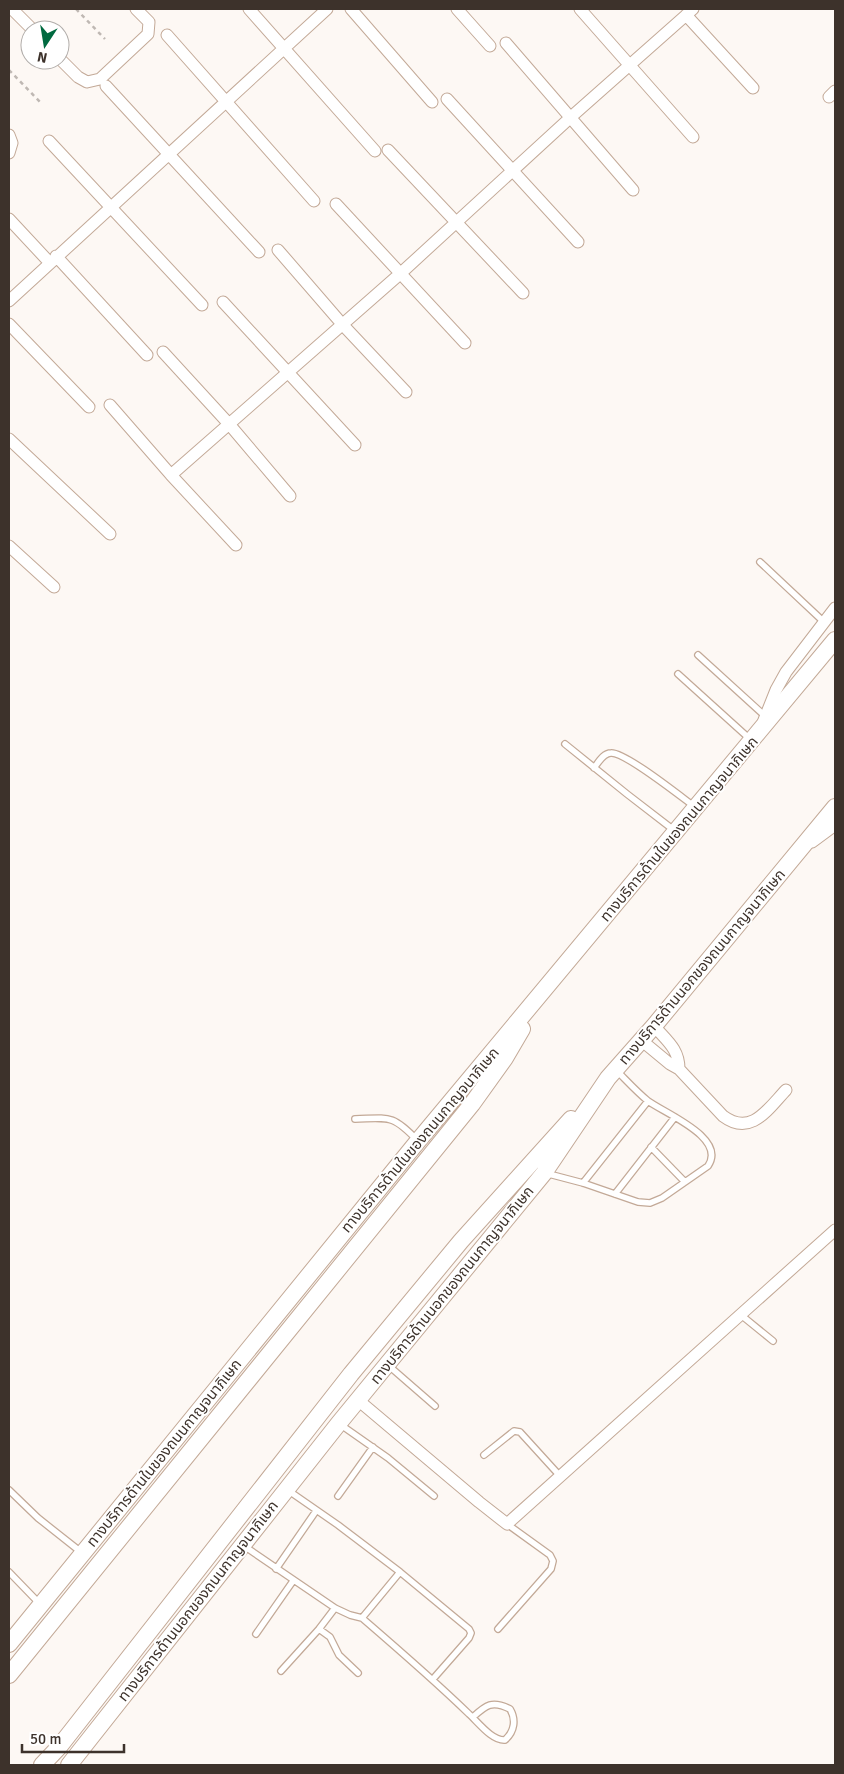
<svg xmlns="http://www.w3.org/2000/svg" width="844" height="1774" viewBox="0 0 844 1774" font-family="Signika,'Noto Sans Thai',sans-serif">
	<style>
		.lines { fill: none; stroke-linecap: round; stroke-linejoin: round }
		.service-casing { stroke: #c3a997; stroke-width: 8 }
		.minor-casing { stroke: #c3a997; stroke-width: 13 }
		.secondary-casing { stroke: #c3a997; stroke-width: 18 }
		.path { stroke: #bfb8b3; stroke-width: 2.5; stroke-dasharray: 4 4; stroke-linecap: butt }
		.service { stroke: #fff; stroke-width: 5.5 }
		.minor { stroke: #fff; stroke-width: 11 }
		.secondary { stroke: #fff; stroke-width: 16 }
		.labels { text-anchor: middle; stroke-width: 4; stroke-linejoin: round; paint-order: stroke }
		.street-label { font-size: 15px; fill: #3d322b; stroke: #fff }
	</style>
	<rect width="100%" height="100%" fill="#fdf8f4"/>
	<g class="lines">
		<defs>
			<path id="service" d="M760,562L824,622
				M698,655L765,716
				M678,674L751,740
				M565,744L627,794L675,831
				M594,768C598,763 603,753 611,753C625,752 680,796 695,807
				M355,1119C389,1118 392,1114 417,1140
				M651,1147L685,1182
				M545,1173L583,1183L638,1202L650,1203L662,1198L708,1166C727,1138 666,1114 648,1101C637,1092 627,1081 617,1071
				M583,1183L648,1101
				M615,1194L675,1117
				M741,1315L773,1341
				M389,1366L435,1406
				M341,1425L388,1458L434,1496
				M484,1455L514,1431L520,1432L560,1476
				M9,1490L38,1518L81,1552
				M289,1491L338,1525L400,1572
				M338,1496L373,1447
				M244,1546L335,1608L350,1615L362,1618C398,1649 434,1680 469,1714C478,1722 492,1741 505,1740C515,1731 516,1719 510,1709C492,1700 486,1705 473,1717
				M276,1569L316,1511
				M9,1572L39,1603
				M362,1618L400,1572L469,1629L471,1633L469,1638L433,1679
				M319,1629L330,1637L339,1655L358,1673
				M498,1629L551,1569L553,1561L550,1555L507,1524
				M256,1634L293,1581
				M281,1671L319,1629L335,1608"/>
			<path id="minor" d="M12,9L33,30
				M249,9L375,151
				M351,9L432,102
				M457,9L490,46
				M580,9L693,137
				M686,15L753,88
				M167,35L314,201
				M506,43L633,190
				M60,59L78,77L87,82L100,79L148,34L149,22L136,9
				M106,86L259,252
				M829,97L835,91
				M447,99L578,242
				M9,135L12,143L9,153
				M49,141L202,305
				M388,150L523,293
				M336,204L465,343
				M9,219L50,263
				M278,250L342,324L406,392
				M56,256L147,355
				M9,301L327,9
				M223,302L355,445
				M9,324L89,407
				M163,352L229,424L290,496
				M110,405L171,475L236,545
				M9,439L110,534
				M171,475L401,273L571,117L693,9
				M9,546L54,587
				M764,720L776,690L786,672L835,608
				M812,842L835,825
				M654,1026C667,1041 679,1049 679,1069
				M641,1040L670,1064L679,1069L723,1116C751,1137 768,1109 786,1090
				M358,1400L479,1502L507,1524L835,1230"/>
			<path id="secondary" d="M9,1644L418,1141L835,640
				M9,1675L472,1104L505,1058L522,1029
				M42,1765L59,1747L351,1374L461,1241L571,1119
				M69,1765L339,1423L544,1173L608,1078L654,1026L835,807"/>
		</defs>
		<use href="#service" class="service-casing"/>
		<use href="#minor" class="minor-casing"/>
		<use href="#secondary" class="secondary-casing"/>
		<path class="path" d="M76,9L105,39
			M9,70L41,103"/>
		<use href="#service" class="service"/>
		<use href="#minor" class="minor"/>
		<use href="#secondary" class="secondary"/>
	</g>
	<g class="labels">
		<g class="street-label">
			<text transform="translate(679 829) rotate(-50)" y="5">ทางบริการด้านในของถนนกาญจนาภิเษก</text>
			<text transform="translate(702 967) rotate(-50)" y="5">ทางบริการด้านนอกของถนนกาญจนาภิเษก</text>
			<text transform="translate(420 1140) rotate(-50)" y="5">ทางบริการด้านในของถนนกาญจนาภิเษก</text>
			<text transform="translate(452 1285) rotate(-51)" y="5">ทางบริการด้านนอกของถนนกาญจนาภิเษก</text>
			<text transform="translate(164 1453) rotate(-51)" y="5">ทางบริการด้านในของถนนกาญจนาภิเษก</text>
			<text transform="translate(198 1601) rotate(-52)" y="5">ทางบริการด้านนอกของถนนกาญจนาภิเษก</text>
		</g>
	</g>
	<rect width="844" height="1774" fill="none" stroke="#3d322b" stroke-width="20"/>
	<g transform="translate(45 45) rotate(192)"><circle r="24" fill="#ffffff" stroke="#b1adaa"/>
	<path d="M0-4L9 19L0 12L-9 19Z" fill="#006a40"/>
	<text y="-8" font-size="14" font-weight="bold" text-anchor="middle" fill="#3d322b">N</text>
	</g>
	<path d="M22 1744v8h102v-8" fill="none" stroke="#3d322b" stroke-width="2.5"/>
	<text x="30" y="1744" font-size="15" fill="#3d322b" stroke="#ffffff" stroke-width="4" paint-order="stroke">50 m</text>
</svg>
